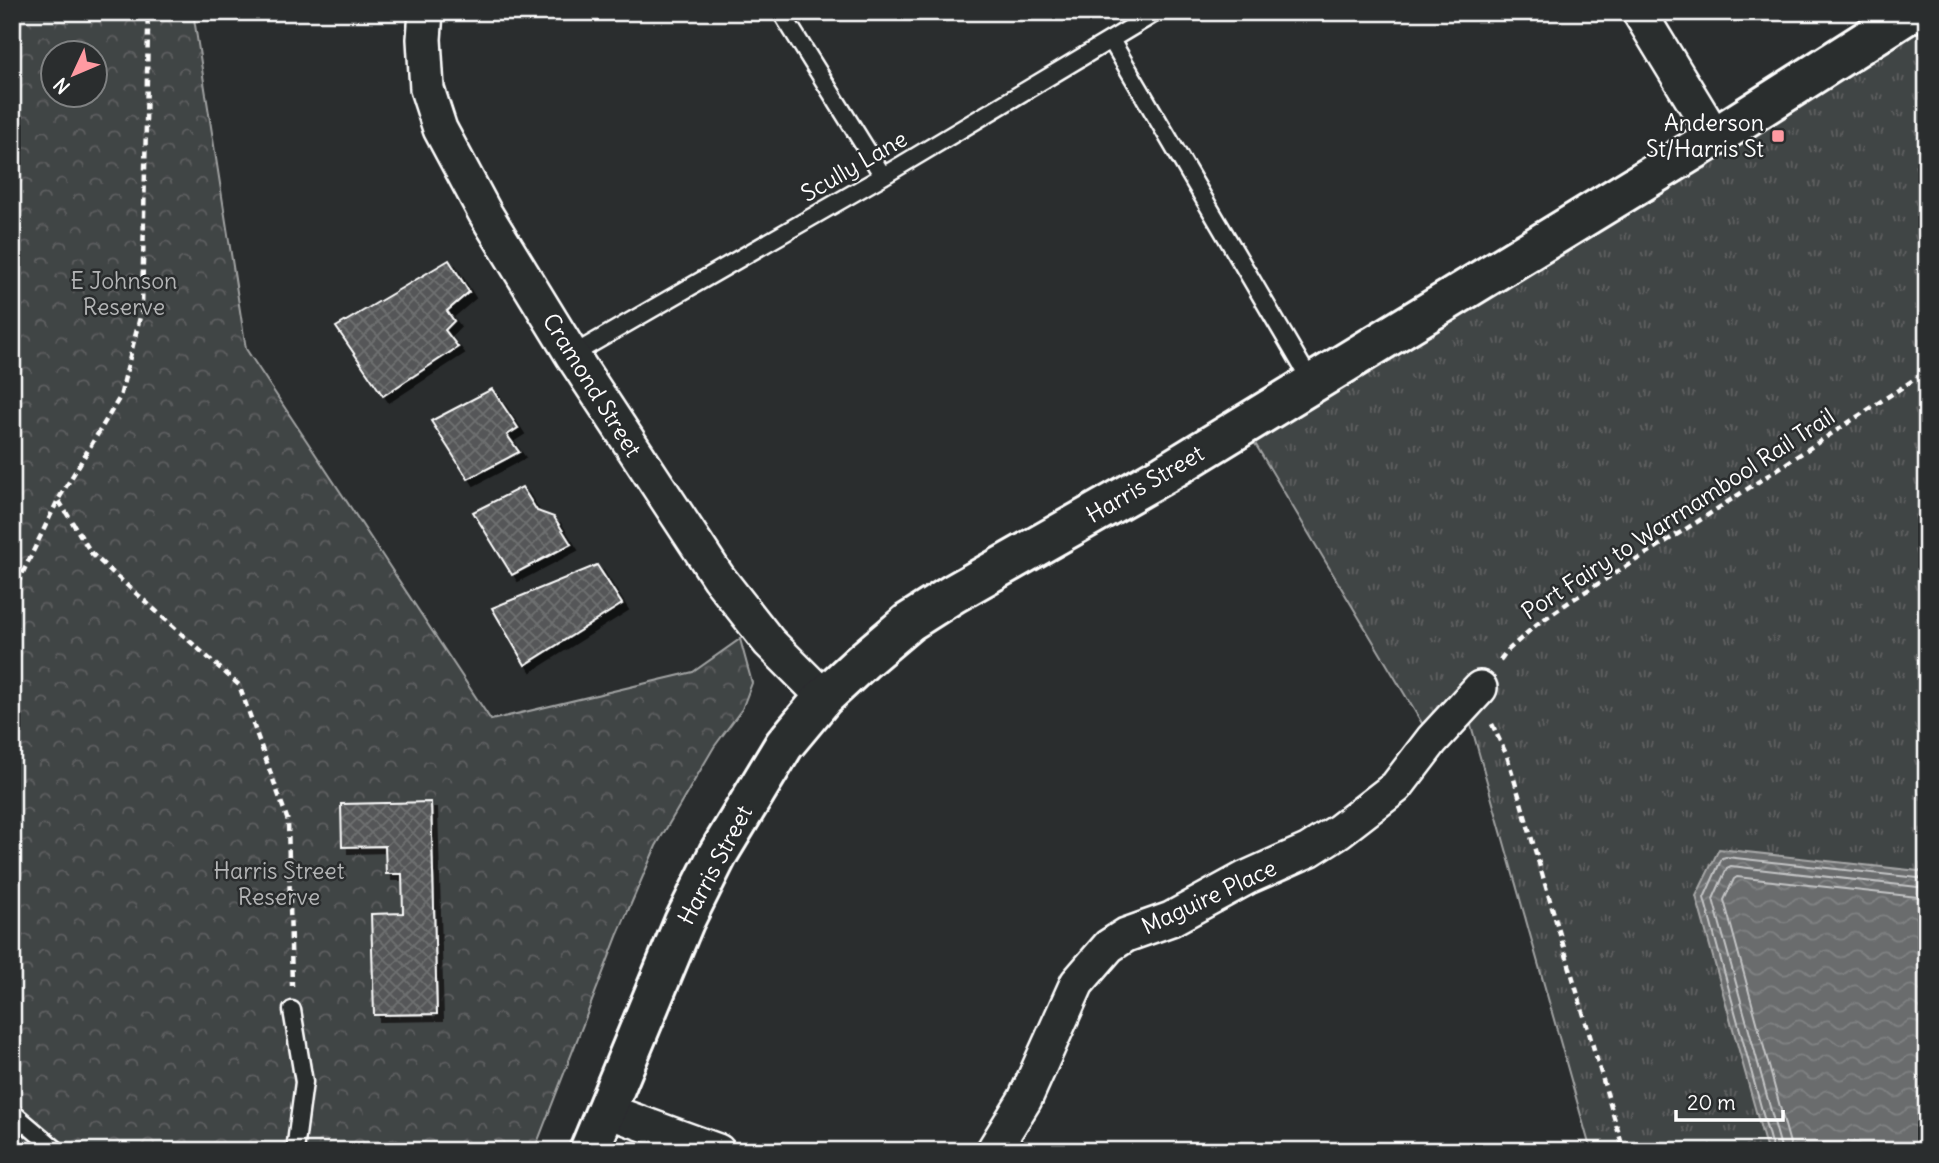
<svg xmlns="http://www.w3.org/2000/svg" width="1939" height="1163" viewBox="0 0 1939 1163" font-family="Delius,sans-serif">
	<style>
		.grass { fill: url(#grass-tufts); stroke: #a0a2a2; stroke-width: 2 }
		.forest { fill: url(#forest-crowns); stroke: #a0a2a2; stroke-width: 2; fill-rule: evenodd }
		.water { fill: url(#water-waves); stroke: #a6a7a7; stroke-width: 2 }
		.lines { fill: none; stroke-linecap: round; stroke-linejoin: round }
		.shore { stroke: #c3c4c5; stroke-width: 2 }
		.building { fill: url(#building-cross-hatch); stroke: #fff; stroke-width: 2; filter: url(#shadow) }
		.service-casing { stroke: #fff; stroke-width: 21 }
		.minor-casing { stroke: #fff; stroke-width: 38 }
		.tertiary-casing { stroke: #fff; stroke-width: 44 }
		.path { stroke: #fff; stroke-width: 4.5; stroke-dasharray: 7 5; stroke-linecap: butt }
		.service { stroke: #2a2d2e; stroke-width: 16 }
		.minor { stroke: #2a2d2e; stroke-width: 33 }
		.tertiary { stroke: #2a2d2e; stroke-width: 38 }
		.poi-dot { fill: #ff9aa2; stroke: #2a2d2e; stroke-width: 2.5 }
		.labels { text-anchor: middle; stroke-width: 5; stroke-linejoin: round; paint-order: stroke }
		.poi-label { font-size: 23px; fill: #fff; stroke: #2a2d2e; text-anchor: end }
		.street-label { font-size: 23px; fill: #fff; stroke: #2a2d2e }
		.park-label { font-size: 23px; fill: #b3b4b5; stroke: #2a2d2e }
	</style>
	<defs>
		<pattern id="grass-tufts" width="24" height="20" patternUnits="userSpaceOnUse" patternTransform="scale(1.75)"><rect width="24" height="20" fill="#414445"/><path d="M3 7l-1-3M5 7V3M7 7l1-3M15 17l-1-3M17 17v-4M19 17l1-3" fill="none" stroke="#5e6061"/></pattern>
		<pattern id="forest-crowns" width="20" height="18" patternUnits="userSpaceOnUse" patternTransform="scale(1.75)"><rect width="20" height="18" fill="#414445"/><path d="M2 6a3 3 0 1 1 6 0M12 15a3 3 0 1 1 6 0" fill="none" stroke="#5e6061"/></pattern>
		<pattern id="water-waves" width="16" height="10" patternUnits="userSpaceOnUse" patternTransform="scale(1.75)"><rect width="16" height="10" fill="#6a6c6d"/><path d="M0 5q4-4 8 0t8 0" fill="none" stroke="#808283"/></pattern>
		<pattern id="building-cross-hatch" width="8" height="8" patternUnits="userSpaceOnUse" patternTransform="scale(1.75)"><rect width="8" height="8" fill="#555758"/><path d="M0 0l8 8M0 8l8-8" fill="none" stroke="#6e7071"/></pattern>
		<filter id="shadow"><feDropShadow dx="6" dy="6" stdDeviation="0" flood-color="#0009"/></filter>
	</defs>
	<rect width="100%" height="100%" fill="#2a2d2e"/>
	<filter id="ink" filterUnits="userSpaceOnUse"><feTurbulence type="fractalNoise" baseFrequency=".0143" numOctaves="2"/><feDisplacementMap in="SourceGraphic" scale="14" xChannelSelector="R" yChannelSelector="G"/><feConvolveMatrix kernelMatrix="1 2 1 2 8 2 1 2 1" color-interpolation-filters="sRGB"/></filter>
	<g filter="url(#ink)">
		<path class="grass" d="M1927,21V1151H1591L1471,725L1432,740L1244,425Z"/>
		<path class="forest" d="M12,12H193L246,349L491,720L693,672L740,639L752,683L742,709L714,747L656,846L618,934L534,1151H12V498L16,495L12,483ZM52,52H94V94H52Z"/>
		<path class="water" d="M1719,849L1927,872V1151H1767L1696,896Z"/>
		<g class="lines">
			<path class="shore" d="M1773,1151L1704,898L1722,858L1726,857L1927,879
				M1782,1151L1713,899L1727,868L1731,866L1927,888
				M1792,1151L1724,900L1734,879L1737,877L1927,898"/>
		</g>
		<path class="building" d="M449,260L469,292L447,311L454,321L445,330L458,347L383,396L336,327Z
			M492,389L518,428L507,435L519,452L468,479L431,421Z
			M522,487L537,511L554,517L571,544L512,575L473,512Z
			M597,565L622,604L525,665L492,608Z
			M431,802L437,1014L374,1015L371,914L403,913L402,874H386L385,846L342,847L341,804Z"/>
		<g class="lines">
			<defs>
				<path id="service" d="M781,12L883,176
					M1111,40L1312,383
					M572,355L883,176L1157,12
					M292,1010L304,1082L295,1151
					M12,1112L58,1151"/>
				<path id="minor" d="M426,12L424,39L427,89L440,129L485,213L572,355L718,577L769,642L824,697
					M1639,12L1715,137
					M605,1110L718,1151
					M993,1151L1025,1099L1077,983L1109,946L1126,935L1171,919L1246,878L1309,850L1339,831L1396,787L1432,740L1480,688"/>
				<path id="tertiary" d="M589,1151L684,922L718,854L784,745L824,697L863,661L909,622L953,594L1164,474L1715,137L1911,12"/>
			</defs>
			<use href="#service" class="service-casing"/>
			<use href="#minor" class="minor-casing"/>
			<use href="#tertiary" class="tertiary-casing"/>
			<path class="path" d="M59,501L92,554L239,685L288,821L292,986
				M12,595L58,500L120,397L142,309L148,30L147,12
				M1500,660L1507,651L1537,624L1572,600L1697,522L1927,371
				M1492,724L1507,756L1517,789L1624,1151"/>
			<use href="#service" class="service"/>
			<use href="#minor" class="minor"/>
			<use href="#tertiary" class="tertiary"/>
		</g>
	</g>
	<rect class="poi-dot" x="1771" y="129" width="14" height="14" rx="3.5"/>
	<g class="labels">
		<g class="poi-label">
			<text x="1764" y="131">Anderson<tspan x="1764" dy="26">St/Harris St</tspan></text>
		</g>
		<g class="street-label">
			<text transform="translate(854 166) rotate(-30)" y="8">Scully Lane</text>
			<text transform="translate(592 385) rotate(58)" y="8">Cramond Street</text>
			<text transform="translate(1145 484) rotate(-30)" y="8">Harris Street</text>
			<text transform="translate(1678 514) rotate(-33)" y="8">Port Fairy to Warrnambool Rail Trail</text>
			<text transform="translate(715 865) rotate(-62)" y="8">Harris Street</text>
			<text transform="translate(1209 897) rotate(-25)" y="8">Maguire Place</text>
		</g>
		<g class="park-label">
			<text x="124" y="289">E Johnson<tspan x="124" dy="26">Reserve</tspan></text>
			<text x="279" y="879">Harris Street<tspan x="279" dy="26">Reserve</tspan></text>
		</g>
	</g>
	<rect width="1939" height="1163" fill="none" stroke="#2a2d2e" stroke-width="42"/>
	<rect x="21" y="21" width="1897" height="1121" fill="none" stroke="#fff" stroke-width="2.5" filter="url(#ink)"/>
	<g transform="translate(74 74) rotate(226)"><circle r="33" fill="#2a2d2e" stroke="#7f8182" stroke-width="2"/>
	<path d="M0-5L12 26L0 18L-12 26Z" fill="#ff9aa2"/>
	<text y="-10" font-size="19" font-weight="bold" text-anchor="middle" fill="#ffffff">N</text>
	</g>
	<path d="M1676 1110v10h107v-10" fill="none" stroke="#ffffff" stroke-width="3.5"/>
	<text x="1687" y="1110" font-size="21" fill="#ffffff" stroke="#2a2d2e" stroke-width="5" paint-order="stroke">20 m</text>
</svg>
